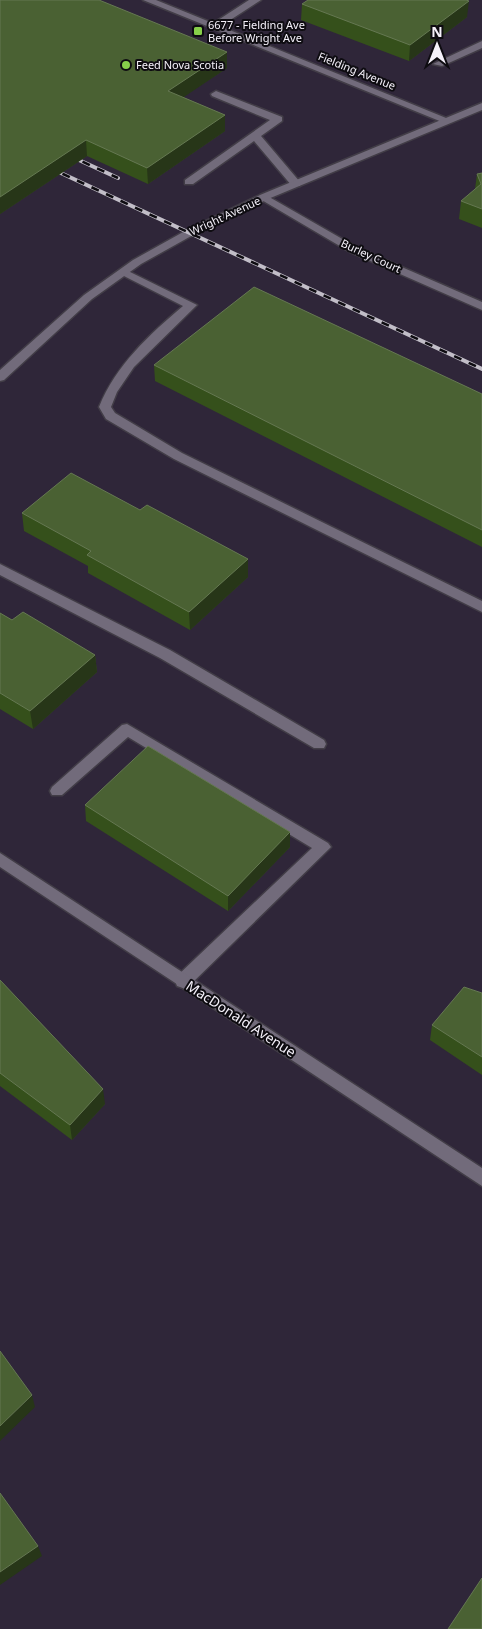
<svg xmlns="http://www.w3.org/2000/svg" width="482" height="1629" viewBox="0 0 482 1629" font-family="'Noto Sans',sans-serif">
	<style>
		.built { fill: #2f2639 }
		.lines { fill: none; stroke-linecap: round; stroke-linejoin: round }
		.lane-casing { stroke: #423d47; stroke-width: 3 }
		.street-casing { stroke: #423d47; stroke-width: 3 }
		.secondary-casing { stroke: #423d47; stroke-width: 3 }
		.lane { fill: #726b7b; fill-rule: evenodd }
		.street { fill: #726b7b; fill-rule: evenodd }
		.secondary { fill: #726b7b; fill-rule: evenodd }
		.rail-casing { stroke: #c2bec8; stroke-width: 4 }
		.rail { stroke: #0e0c11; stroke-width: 2.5; stroke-dasharray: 8; stroke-linecap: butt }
		.wall { fill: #35501b }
		.shaded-wall { fill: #273618 }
		.building { fill: #4a6133; stroke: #657852 }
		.poi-dot { fill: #87cf4a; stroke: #0e0c11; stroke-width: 2 }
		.labels { text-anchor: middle; stroke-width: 4; stroke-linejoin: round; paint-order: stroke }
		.far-poi-label { font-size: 11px; fill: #f5f1fa; stroke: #0e0c11; text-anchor: start }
		.far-street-label { font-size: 11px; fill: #f5f1fa; stroke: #0e0c11 }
		.street-label { font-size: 14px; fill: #f5f1fa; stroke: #0e0c11 }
	</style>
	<rect width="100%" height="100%" fill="#26212d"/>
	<path class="built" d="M0,0H482V1629H0Z"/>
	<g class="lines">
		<defs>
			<path id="lane" d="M249,0H261L218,28H212V24Z
				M482,41V48L442,66L433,64Z
				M216,91L282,117V121L261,136L300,182V186H292L254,141L193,184H185V180L270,120L212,96L211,94Z
				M124,269L197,305L134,367L117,392L111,407L115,413L182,453L482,601V612L174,459L106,419L99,407C116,365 149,335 183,306L120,274V270Z
				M0,564L170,650L324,740L326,744L324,748H314L160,658L0,575Z
				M127,724L328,843L331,847L189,986L183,988L177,986L175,981L177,976L312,848L128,737L62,795H52L50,791L52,787L122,725Z"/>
			<path id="street" d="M143,0H156L451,120L450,122H442Z
				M264,194L358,248L482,302V310L350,252L260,199L259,197Z"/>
			<path id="secondary" d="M482,103V110L268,199L193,235L141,264L92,299L4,380L0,381V370L84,295L133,260L185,231L260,195Z
				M0,853L482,1168V1186L0,867Z"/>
		</defs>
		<use href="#lane" class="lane-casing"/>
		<use href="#street" class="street-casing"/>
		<use href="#secondary" class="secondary-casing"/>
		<use href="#lane" class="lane"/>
		<use href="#street" class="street"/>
		<use href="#secondary" class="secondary"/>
		<defs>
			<path id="rail" d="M68,155L118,178
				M48,167L482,369"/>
		</defs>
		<use href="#rail" class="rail-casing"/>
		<use href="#rail" class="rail"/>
	</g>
	<path class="wall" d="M0,0L227,52V68L183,97L225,115V131L148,184L87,156L0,214Z
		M302,4L467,17L409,61L301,20Z
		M482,173V228L459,219L461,201L475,189L477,174Z
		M154,365L482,394V547L155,381Z
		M140,510L248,559V577L190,630L88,573V566L24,531L22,513Z
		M0,613L12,620L95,655L97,672L33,729L0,709Z
		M85,805L290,832V847L228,911L86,821Z
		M0,980L105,1104L72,1140L0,1086Z
		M482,993V1075L430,1040L432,1025Z"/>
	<path class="shaded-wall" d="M469,1L467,17L409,61L410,45Z
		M227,52V68L169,107L168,91Z
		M225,115V131L148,184L147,168Z
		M86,140L87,156L0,214V197Z
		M248,559V577L190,630L189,612Z
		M95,655L97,672L33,729L30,711Z
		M290,832V847L228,911V896Z
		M103,1089L105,1104L72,1140L70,1125Z
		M32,1395L35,1407L0,1441V1426Z
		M38,1546L42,1556L0,1585V1572Z"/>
	<path class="building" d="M0,0H99L227,52L168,91L225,115L147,168L86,140L0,197Z
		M308,0H466L469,1L410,45L302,4Z
		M482,173V209L461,201L481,184L477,174Z
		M254,287L482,394V530L154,365Z
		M71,473L140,510L147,505L248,559L189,612L87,555L91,551L22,513Z
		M23,612L95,655L30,711L0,693V613L12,620Z
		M148,746L290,832L228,896L85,805Z
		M0,980L103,1089L70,1125L0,1073Z
		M464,987L482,993V1057L432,1025Z
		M0,1351L32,1395L0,1426Z
		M0,1493L38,1546L0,1572Z
		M482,1578V1629H448Z"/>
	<g class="poi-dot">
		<rect x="193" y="26" width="10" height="10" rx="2.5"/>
		<circle cx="126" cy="65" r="5"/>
	</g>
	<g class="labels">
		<g class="far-poi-label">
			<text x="208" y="29">6677 - Fielding Ave<tspan x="208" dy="13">Before Wright Ave</tspan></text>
			<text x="136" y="69">Feed Nova Scotia</text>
		</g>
		<g class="far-street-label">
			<text transform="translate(357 71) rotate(22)" y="4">Fielding Avenue</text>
			<text transform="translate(225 216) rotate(-25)" y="4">Wright Avenue</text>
			<text transform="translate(371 256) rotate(25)" y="4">Burley Court</text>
		</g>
		<g class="street-label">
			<text transform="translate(241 1019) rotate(33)" y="5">MacDonald Avenue</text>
		</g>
	</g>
	<g transform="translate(437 45)" stroke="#0e0c11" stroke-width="4" paint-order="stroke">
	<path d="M0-4L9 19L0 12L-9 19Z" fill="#f5f1fa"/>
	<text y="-8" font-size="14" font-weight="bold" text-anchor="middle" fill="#f5f1fa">N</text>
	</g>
</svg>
